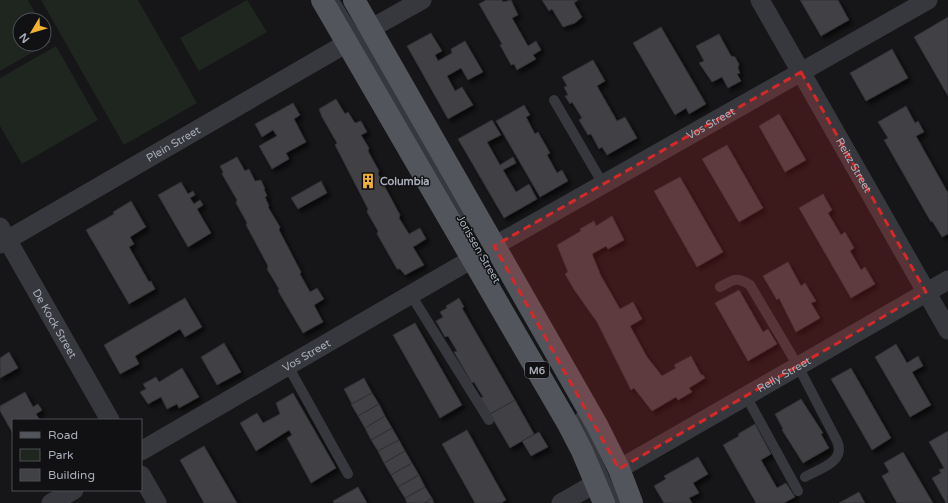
<svg xmlns="http://www.w3.org/2000/svg" width="948" height="503" viewBox="0 0 948 503" font-family="'Varela Round',sans-serif">
	<style>
		.green { fill: #1e261f }
		.building { fill: #404145; stroke: #303034; filter: url(#shadow) }
		.lines { fill: none; stroke-linecap: round; stroke-linejoin: round }
		.service { stroke: #37383d; stroke-width: 10 }
		.minor { stroke: #37383d; stroke-width: 19 }
		.primary { stroke: #53555c; stroke-width: 22 }
		.marked { fill: #d62828; fill-opacity: 0.2; stroke: #d62828; stroke-width: 3; stroke-dasharray: 8 5; stroke-linejoin: round }
		.labels { text-anchor: middle; stroke-width: 3; stroke-linejoin: round; paint-order: stroke }
		.shield { fill: #111113; stroke: #7b7e86; stroke-width: 1 }
		.shield-label { font-size: 10px; font-weight: bold; fill: #a8adb8 }
		.street-label { font-size: 11px; fill: #a8adb8; stroke: #111113 }
		.poi-label { font-size: 11px; font-weight: bold; fill: #a8adb8; stroke: #111113; text-anchor: start }
	</style>
	<defs>
		<filter id="shadow"><feDropShadow dx="3.5" dy="3.5" stdDeviation="2" flood-color="#0009"/></filter>
	</defs>
	<rect width="100%" height="100%" fill="#161618"/>
	<path class="green" d="M0,0H28L39,20H20V44H44V28L51,42L0,71Z
		M41,0H138L197,103L124,145Z
		M247,0L267,32L199,71L180,38Z
		M56,46L98,120L22,164L0,126V78Z"/>
	<path class="building" d="M486,0H502L503,2L511,0L518,15L512,18L528,46L536,41L541,50L533,55L536,59L517,70L514,64L511,65L500,45L502,44L479,4Z
		M542,0H578L574,3L582,17L575,23L563,27L552,9L549,11Z
		M800,0H838L849,20L821,36Z
		M948,17V96L914,37Z
		M661,27L706,104L689,114L686,108L675,115L633,43Z
		M431,33L442,51L435,55L438,61L452,53L451,49L465,41L483,72L468,80L461,68L447,76L455,91L462,87L473,105L448,119L407,46Z
		M719,34L731,56L735,57L739,64L738,68L740,73L737,74L741,81L728,88L722,77L712,82L699,63L704,61L696,46Z
		M892,49L908,78L866,101L850,73Z
		M593,60L605,81L597,86L617,121L625,117L637,138L607,155L602,147L599,149L591,134L588,135L579,120L582,118L572,102L570,104L565,96L568,95L564,87L567,86L562,77Z
		M336,99L345,114L348,112L355,123L361,121L367,132L361,135L369,148L368,151L379,171L378,174L400,215L399,218L409,234L420,228L426,239L413,247L424,265L405,275L400,269H397L377,234L378,231L367,212L368,209L335,145L337,143L322,117L319,109Z
		M293,103L300,115L294,119L306,142L286,153L289,159L272,169L259,146L277,136L273,130L262,137L255,124Z
		M524,105L530,115L526,117L535,134L538,132L550,153L547,155L557,173L562,170L568,181L540,197L496,121Z
		M906,106L915,123L918,121L924,132L916,136L948,193V234L942,237L932,221L931,222L884,140L888,138L878,122Z
		M779,114L806,160L785,172L759,126Z
		M492,120L501,135L487,142L500,165L513,157L516,163L503,170L516,192L529,184L537,199L504,218L458,139Z
		M727,145L763,208L739,222L702,159Z
		M237,157L245,171L249,169L255,181L261,180L265,189H264L267,196L265,197L269,206L268,207L280,227L279,230L301,272L300,274L310,292L317,288L324,299L314,305L323,322L303,333L278,291L279,289L267,269L268,266L246,225L247,223L236,203L237,200L222,174L223,172L220,166Z
		M680,177L723,252L697,267L654,191Z
		M321,181L327,193L298,209L291,198Z
		M181,182L188,194L193,191L195,195L190,198L194,204L200,200L203,205L197,209L211,233L188,247L158,195Z
		M823,194L832,210L828,213L841,235L845,232L854,248L850,251L861,270L865,267L875,284L851,298L799,208Z
		M131,201L146,227L130,237L134,244L129,247L149,282L151,281L155,289L129,304L86,230L114,214L113,212Z
		M612,216L624,240L608,249L606,246L592,254L601,276L620,309L633,302L642,319L630,326L647,357L662,376L676,368L674,365L691,356L701,375H703L705,378L689,388L692,392L678,400L676,397L652,411L634,388L631,390L597,322L575,291L565,274L568,272L557,245L581,231L580,229L594,221L596,226Z
		M788,262L801,286L805,283L816,301L811,303L820,318L796,332L779,298L777,300L763,276Z
		M739,290L763,332L768,329L777,344L748,361L715,303Z
		M185,298L202,327L185,337L180,329L135,356L139,364L120,374L104,345Z
		M459,298L464,307L462,308L515,400L490,414L480,398L483,397L474,382L472,383L454,352L457,351L448,336L445,337L436,321L443,317L440,312L447,308L446,306Z
		M415,323L462,405L440,418L393,335Z
		M224,343L241,372L217,385L201,357Z
		M896,344L907,363L918,356L923,366L912,372L931,405L910,417L875,357Z
		M9,352L18,368L0,378V358Z
		M182,368L199,397L179,408L177,404L167,409L161,397L148,404L140,392L146,389L143,384L156,377L159,382Z
		M851,368L891,438L872,450L831,379Z
		M364,378L372,393L352,404L344,389Z
		M25,392L33,407L38,404L42,410L36,414L40,420H13L12,432L0,411V406Z
		M293,393L336,468L311,483L287,438L292,435L289,430L256,451L240,423L257,413L263,423L280,414L276,403Z
		M372,393L379,404L358,416L351,404Z
		M801,399L823,433L821,434L829,448L803,463L782,430L783,429L775,414Z
		M515,400L534,434L510,448L490,414Z
		M379,404L385,416L365,428L358,416Z
		M385,416L392,428L371,440L365,428Z
		M755,424L771,454L761,460L777,488L786,483L795,497L784,503H756L723,445L739,436L738,434Z
		M392,428L399,440L378,451L371,440Z
		M467,430L506,500L501,503H475L442,444Z
		M948,431V503H946L932,478L941,473L939,470L944,468L929,442Z
		M539,432L548,447L531,456L522,441Z
		M399,440L405,451L384,463L378,451Z
		M204,446L237,503H204L180,460Z
		M405,451L412,463L391,475L384,463Z
		M903,452L933,503H897L882,476L889,472L884,463Z
		M698,457L708,474L693,483L699,493L689,498L692,503H664L654,486L666,479L664,476Z
		M412,463L419,475L398,487L391,475Z
		M419,475L425,487L405,498L398,487Z
		M358,487L367,503H334L333,501Z
		M425,487L432,498L424,503H407L405,498Z
		M859,492L865,503H839Z
		M432,498L434,503H424Z"/>
	<g class="lines">
		<path class="service" d="M334,0L367,53L463,222
			M554,100L603,184
			M720,287C733,280 736,276 750,285L798,366L837,441C846,462 821,468 805,477
			M411,295L489,420
			M288,366L348,474
			M746,396L798,491
			M580,417L595,445
			M593,452L616,503"/>
		<g class="minor">
			<path id="s1" d="M760,0L948,330"/>
			<path d="M370,29L422,0"/>
			<path id="s2" d="M0,227L110,420"/>
			<path id="s3" d="M0,244L347,43"/>
			<path id="s4" d="M494,246L928,0"/>
			<path id="s5" d="M141,451L472,259"/>
			<path id="s6" d="M619,469L948,280"/>
			<path d="M141,475L157,503"/>
			<path d="M51,503L74,490"/>
			<path d="M561,503L596,483"/>
		</g>
		<path class="primary" d="M322,0L568,424L582,451L604,503
			M354,0L597,425L619,469L632,503"/>
	</g>
	<path class="marked" d="M801,72L926,292L619,469L494,246Z"/>
	<defs>
		<symbol id="building-bare" viewBox="-9 -9 18 18"><path d="M-4-6H4V6H1V3H-1V6H-4ZM-2.5-4.3h1.7v1.8h-1.7ZM.8-4.3h1.7v1.8H.8ZM-2.5-1h1.7V.8h-1.7ZM.8-1h1.7V.8H.8Z" fill="#f2b134" stroke="#111113" stroke-width="2.5" paint-order="stroke"/></symbol>
	</defs>
	<g fill-rule="evenodd">
		<use href="#building-bare" x="357" y="170" width="22" height="22"/>
	</g>
	<g class="labels">
		<rect class="shield" x="525" y="362" width="24" height="16" rx="3"/>
		<g class="shield-label">
			<text x="537" y="374">M6</text>
		</g>
		<g class="street-label">
			<text dy="4" stroke="none"><textPath href="#s4" startOffset="249">Vos Street</textPath></text>
			<text dy="4" stroke="none"><textPath href="#s3" startOffset="200">Plein Street</textPath></text>
			<text dy="4" stroke="none"><textPath href="#s1" startOffset="190">Reitz Street</textPath></text>
			<text transform="translate(479 249) rotate(60)" y="4">Jorissen Street</text>
			<text dy="4" stroke="none"><textPath href="#s2" startOffset="111">De Kock Street</textPath></text>
			<text dy="4" stroke="none"><textPath href="#s5" startOffset="191">Vos Street</textPath></text>
			<text dy="4" stroke="none"><textPath href="#s6" startOffset="190">Relly Street</textPath></text>
		</g>
		<g class="poi-label">
			<text x="380" y="185">Columbia</text>
		</g>
	</g>
	<rect x="12" y="419" width="130" height="72" fill="#111113" stroke="#4d4f55"/>
	<rect x="20" y="432" width="20" height="6" fill="#53555c" stroke="#4d4f55"/>
	<text x="48" y="439" font-size="12" fill="#a8adb8">Road</text>
	<rect x="20" y="449" width="20" height="12" fill="#1e261f" stroke="#4d4f55"/>
	<text x="48" y="459" font-size="12" fill="#a8adb8">Park</text>
	<rect x="20" y="469" width="20" height="12" fill="#404145" stroke="#4d4f55"/>
	<text x="48" y="479" font-size="12" fill="#a8adb8">Building</text>
	<g transform="translate(32 32) rotate(232)"><circle r="19" fill="#111113" stroke="#4d4f55"/>
	<path d="M0-3L7 15L0 10L-7 15Z" fill="#f2b134"/>
	<text y="-6" font-size="11" font-weight="bold" text-anchor="middle" fill="#a8adb8">N</text>
	</g>
</svg>
